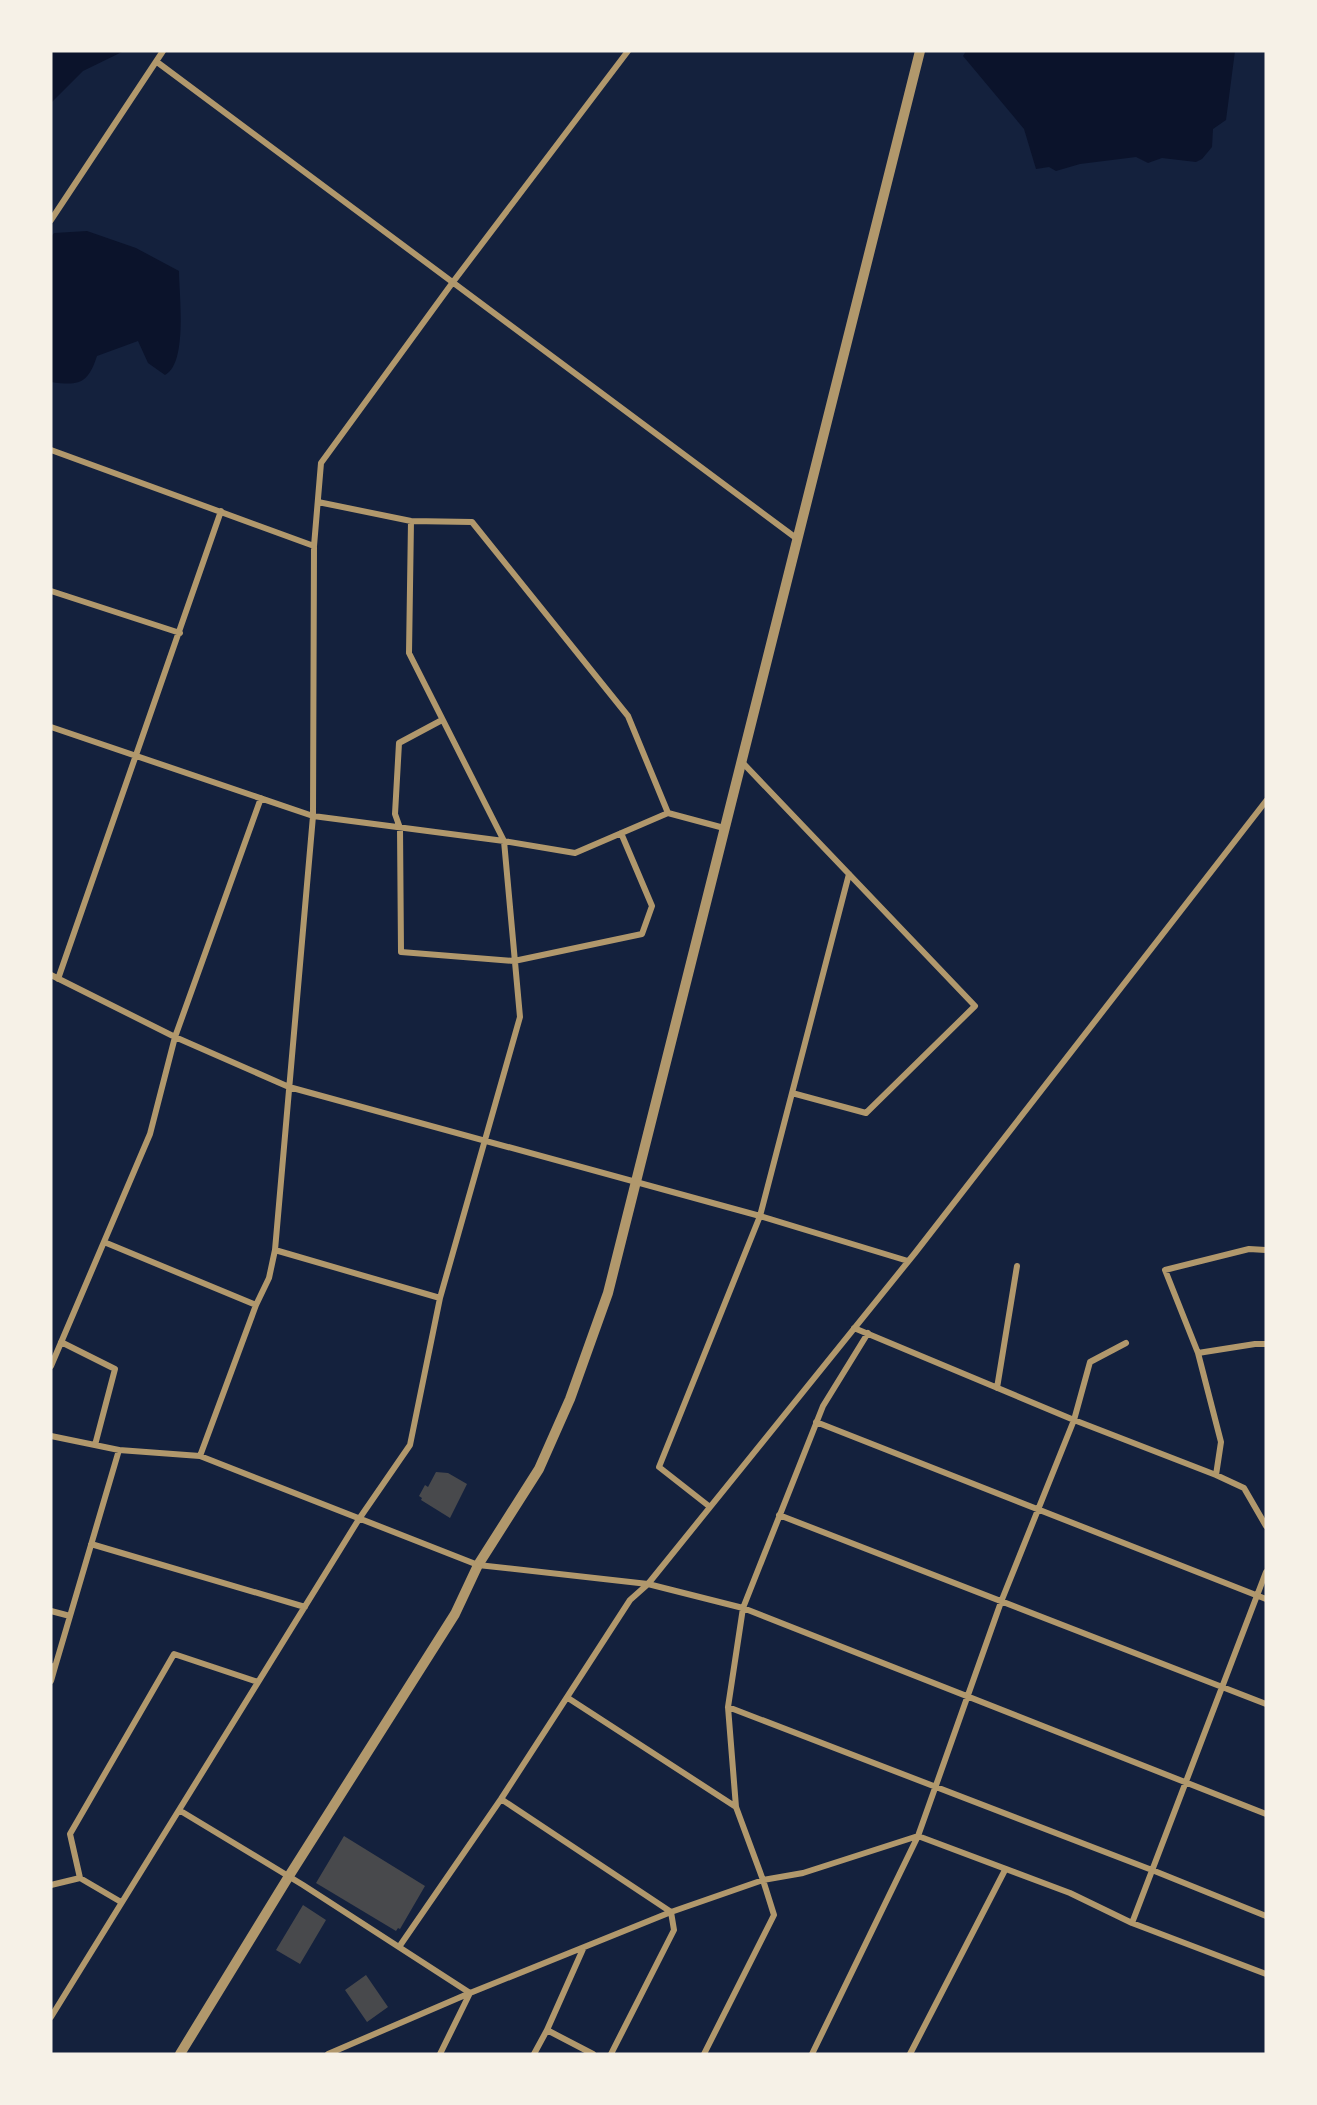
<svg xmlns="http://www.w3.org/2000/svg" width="1317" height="2105" viewBox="0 0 1317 2105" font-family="'DM Sans',sans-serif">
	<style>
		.water { fill: #0b132b }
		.building { fill: #48494c }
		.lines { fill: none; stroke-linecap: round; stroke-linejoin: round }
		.minor { stroke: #b1986c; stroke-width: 6 }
		.tertiary { stroke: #b1986c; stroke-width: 10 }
	</style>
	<rect width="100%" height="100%" fill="#14213d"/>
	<path class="water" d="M51,51H124L83,71L51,103Z
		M966,51H1235L1226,120L1213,129L1212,147L1202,159L1196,162L1162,158L1148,163L1136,157L1080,164L1056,171L1049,167L1036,169L1024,129L963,56Z
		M87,231L136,248L179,271C179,294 188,363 165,375L148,363L138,341L97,356C88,384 79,386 51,382V237L54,233Z"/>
	<path class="building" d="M436,1472L448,1473L467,1484L450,1518L421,1500L422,1498L419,1496L425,1485L428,1487Z
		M344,1836L425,1886L400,1929L398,1928L396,1931L316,1883Z
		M303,1905L326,1920L300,1964L276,1950Z
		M366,1975L388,2007L367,2022L345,1990Z"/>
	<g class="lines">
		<path class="minor" d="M157,62L796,538
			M51,220L163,51
			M51,450L314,546
			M318,502L411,521L472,522L628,716L668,813
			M411,521L409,653L504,841L575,853L668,813L724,828
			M51,591L180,633
			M442,720L399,743L395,814L400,828L401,952L514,961L642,934L652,906L621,833
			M51,727L313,816L504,841L520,1017L440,1298L410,1445L359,1519L51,2017
			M741,761L975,1006L866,1113L792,1093
			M51,975L175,1037L289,1087L760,1216L908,1261
			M58,979L221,511
			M104,1242L256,1305
			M275,1250L440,1298
			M854,1328L1074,1420L1216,1475L1244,1488L1266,1526
			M61,1342L115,1369L95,1445
			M1198,1353L1255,1344H1266
			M51,1366L150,1134L175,1037L261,798
			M997,1388L1017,1266
			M816,1422L1266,1599
			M51,1436L119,1450L200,1456L478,1565L648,1584L743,1608L1266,1814
			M200,1456L256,1305L269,1278L275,1250L313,816L314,546L321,463L453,282L628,51
			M1216,1475L1221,1442L1198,1353L1165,1270L1249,1249L1266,1250
			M710,1507L659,1467L760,1216L849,874
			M779,1515L1266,1704
			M91,1544L305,1607
			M51,1611L70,1616
			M51,1666L55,1667L119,1450
			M51,1681L55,1667
			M568,1698L736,1807
			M728,1707L1152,1870L1266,1916
			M501,1799L671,1912L674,1930L611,2054
			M179,1810L303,1885L470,1993L440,2054
			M80,1878L70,1834L174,1654L258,1682
			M51,1885L80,1878L121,1902
			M1132,1923L1266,1572
			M399,1947L501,1799L630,1600L648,1584L915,1253L1266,801
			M547,2030L583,1949
			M328,2054L470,1993L671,1912L763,1880L803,1873L918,1836L1070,1893L1132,1923L1266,1974
			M534,2054L547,2030L593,2054
			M704,2054L774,1915L763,1880L736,1807L728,1707L743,1608L823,1406L868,1333
			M812,2054L918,1836L1001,1602L1074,1420L1090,1362L1126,1343
			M910,2054L1005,1870"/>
		<path class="tertiary" d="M180,2054L289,1876L455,1614L478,1565L539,1469L570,1399L608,1293L920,51"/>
	</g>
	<rect width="1317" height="2105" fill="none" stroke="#f6f1e7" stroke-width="105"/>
</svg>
